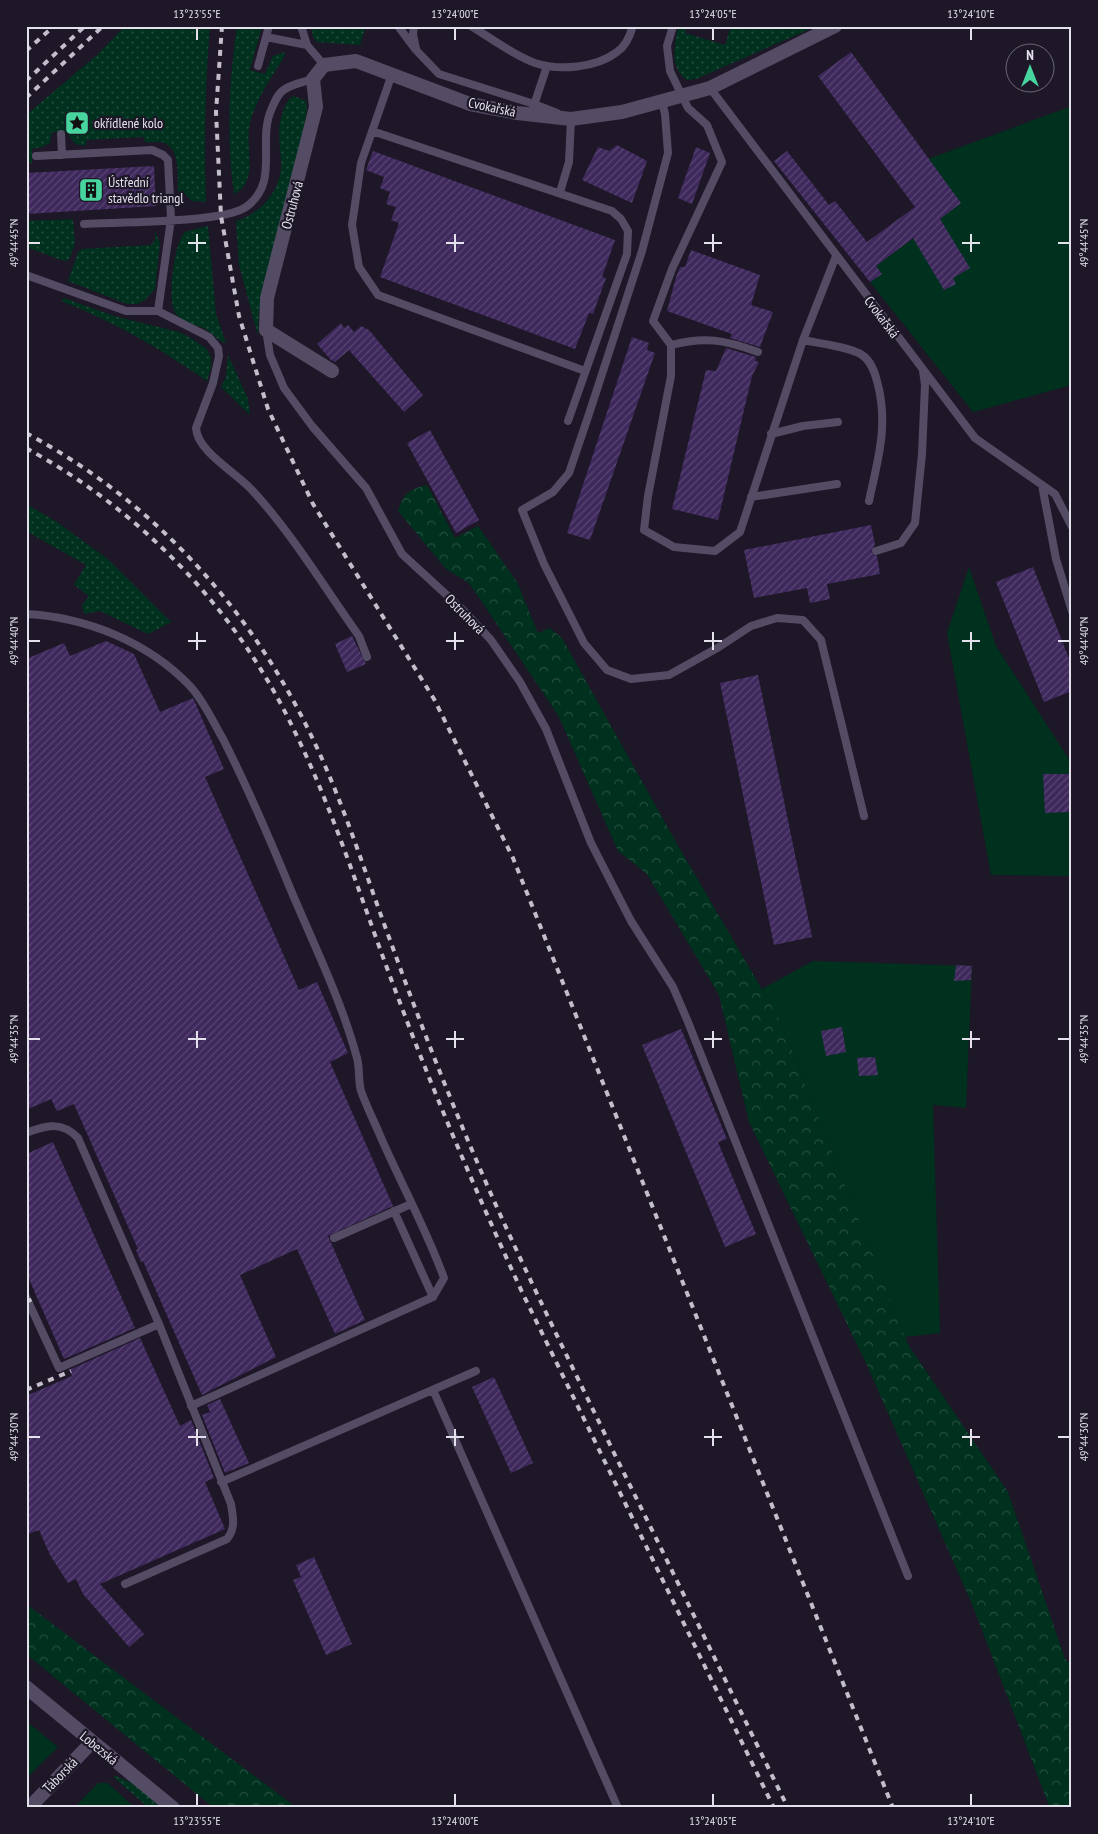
<svg xmlns="http://www.w3.org/2000/svg" width="1098" height="1834" viewBox="0 0 1098 1834" font-family="'PT Sans Narrow',sans-serif">
	<style>
		.grass { fill: url(#grass-dots) }
		.forest { fill: url(#forest-crowns) }
		.green { fill: #00301e }
		.building { fill: url(#building-hatch) }
		.lines { fill: none; stroke-linecap: round; stroke-linejoin: round }
		.service { stroke: #544c64; stroke-width: 8 }
		.minor { stroke: #544c64; stroke-width: 14 }
		.tertiary { stroke: #544c64; stroke-width: 14 }
		.rail { stroke: #c3beca; stroke-width: 4; stroke-dasharray: 6 6; stroke-linecap: butt }
		.ticks { fill: none; stroke: #e5e1ec; stroke-width: 2 }
		.labels { text-anchor: middle; stroke-width: 4.5; stroke-linejoin: round; paint-order: stroke }
		.street-label { font-size: 14px; fill: #e5e1ec; stroke: #1d1727 }
		.poi-label { font-size: 14px; fill: #e5e1ec; stroke: #1d1727; text-anchor: start }
		.neatline { fill: none; stroke: #e5e1ec; stroke-width: 2 }
		.ticks-label { font-size: 12px; text-anchor: middle; fill: #e5e1ec }
	</style>
	<defs>
		<pattern id="grass-dots" width="8" height="8" patternUnits="userSpaceOnUse" patternTransform="scale(1.25)"><rect width="8" height="8" fill="#00301e"/><path d="M2 2h.1M6 6h.1" fill="none" stroke="#254e3f" stroke-width="1.8" stroke-linecap="round"/></pattern>
		<pattern id="forest-crowns" width="20" height="18" patternUnits="userSpaceOnUse" patternTransform="scale(1.25)"><rect width="20" height="18" fill="#00301e"/><path d="M2 6a3 3 0 1 1 6 0M12 15a3 3 0 1 1 6 0" fill="none" stroke="#254e3f"/></pattern>
		<pattern id="building-hatch" width="6" height="6" patternUnits="userSpaceOnUse" patternTransform="scale(1.25)"><rect width="6" height="6" fill="#3e285c"/><path d="M-1 1l2-2M0 6l6-6M5 7l2-2" fill="none" stroke="#5a4774"/></pattern>
	</defs>
	<rect width="100%" height="100%" fill="#1d1727"/>
	<path class="grass" d="M125,26H210C205,85 204,143 206,202L192,201L184,193L178,192C177,177 182,147 161,142C156,141 150,143 145,142L144,137L86,140V145C74,147 72,140 67,132H52L50,143L42,147L32,149V163H26V115L97,55Z
		M237,26H262L250,70L265,74L273,56L285,52L284,57C271,78 256,99 250,123C244,147 260,181 234,194C226,140 229,80 237,26Z
		M311,26H366L360,45L317,42L313,37Z
		M678,26H687L685,33L725,45L731,26H767L775,29L776,26H817L696,79L687,80C669,68 675,45 678,26Z
		M294,96L306,101L307,108L302,143L262,292L259,311L258,336L239,265L236,221C262,213 283,189 281,160C279,137 276,120 289,99Z
		M73,219L75,244L69,260L64,261L26,247V221Z
		M208,226L216,314L226,343C218,341 213,334 207,330C197,324 184,324 176,314C166,301 174,243 185,232Z
		M155,231L160,243L155,289L145,300L137,304H127L68,281L78,252L82,249L151,245L155,240Z
		M64,298L114,316L179,332L191,338L207,349L211,357V368L207,381C157,347 117,323 61,301Z
		M228,355L248,399L250,415L221,387L226,377Z
		M26,504L57,522L109,560L171,622L148,634L100,611L84,614L82,605L89,596L74,585L86,565L26,531Z
		M116,1776L132,1783L164,1808H149L113,1777Z"/>
	<path class="forest" d="M427,485L455,538L478,526L517,582L538,633L550,628L562,638L677,844L780,1020L909,1346L1008,1492L1065,1659L1072,1665V1808H1050L972,1604L866,1363L749,1122L719,995L647,874L618,851L558,715L469,583L446,569L398,511C403,494 410,489 427,485Z
		M26,1604L297,1808H214L26,1654Z"/>
	<path class="green" d="M1072,106V385L973,412L870,282L882,274L876,266L961,203L928,159Z
		M969,567L996,646L1072,764V876L991,875L947,633Z
		M813,961L972,966L966,1108L933,1105L940,1333L905,1337L780,1020L762,989Z
		M26,1721L58,1747L26,1779Z
		M98,1783H108L135,1808H74Z"/>
	<path class="building" d="M851,52L961,203L940,219L970,268L953,278L956,284L944,290L913,238L876,266L882,274L870,282L774,161L787,151L829,205L835,201L867,242L915,207L818,76Z
		M617,145L647,161L632,203L582,180L598,147L609,151Z
		M696,147L710,153L692,204L678,198Z
		M373,151L615,240L602,277L606,278L593,314L589,313L575,349L380,277L399,223L391,220L396,207L386,204L390,192L380,188L384,177L366,170Z
		M154,166L156,206L26,214V173Z
		M691,250L760,275L751,305L773,312L760,347L730,338L732,334L667,311L676,277L680,267H685Z
		M341,323L344,328L348,325L354,332L361,326L369,330L423,395L404,412L349,350L335,362L331,360L317,344Z
		M632,337L649,343L647,350L655,353L590,540L567,533Z
		M726,348L756,357L755,361L759,362L752,376L718,520L672,509L706,370L716,371Z
		M430,430L479,520L456,533L407,443Z
		M871,525L875,545L871,552L877,556L880,574L827,584L830,599L810,603L807,588L754,598L744,550Z
		M1033,567L1072,666V691L1044,702L996,582Z
		M352,636L366,664L347,672L335,644Z
		M106,641L134,654L160,712L193,698L194,700L224,769L205,777L299,990L317,982L348,1053L330,1062L393,1206L328,1236L365,1320L335,1334L297,1249L240,1275L276,1357L202,1395L143,1261L141,1262L136,1250L138,1249L74,1104L57,1111L51,1099L26,1110V659L64,643L70,656Z
		M758,675L812,937L774,945L720,683Z
		M1043,774H1069L1071,812L1045,813Z
		M956,965L972,966L971,980L954,981Z
		M842,1027L846,1052L826,1056L821,1031Z
		M681,1029L727,1139L718,1142L756,1234L725,1247L642,1045Z
		M875,1057L878,1075L859,1076L857,1058Z
		M53,1142L135,1328L64,1359L26,1272V1154Z
		M140,1338L180,1426L191,1420L214,1478L205,1482L225,1529L100,1584L144,1634L129,1647L83,1594L76,1579L68,1583L50,1555L39,1530L26,1535V1396L72,1376L69,1370Z
		M494,1377L533,1463L511,1473L472,1387Z
		M220,1399L249,1463L225,1473L202,1415L210,1412L207,1405Z
		M314,1557L352,1644L326,1655L293,1580L301,1577L296,1565Z"/>
	<g class="lines">
		<path class="service" d="M301,26L307,45L324,65
			M398,26L416,50L439,74L534,104L557,113
			M414,26L413,34L416,49
			M471,26C491,38 513,55 535,63C559,71 596,68 617,52C626,46 630,36 633,26
			M673,26L667,46L670,71L688,108L707,125L722,162L672,269L653,321L671,345V376L648,496L644,530L674,547L715,551L740,532L803,340L836,256
			M266,37L307,45
			M258,66L269,26
			M392,74L361,163L352,225L359,267L378,295L585,371
			M710,88L975,438L1055,494L1072,527
			M662,102L665,114L668,153L642,251L589,414L569,473L553,492L522,510L544,564L584,643L607,670L631,679L669,675L719,647L751,626L777,618L803,620L821,640L864,816
			M533,108L547,66
			M372,131L612,211L621,219L628,231L627,254L568,421
			M61,134L62,155
			M36,156L152,150L163,155L168,160L171,219L158,311
			M560,192L569,162L571,119L568,118
			M84,224C116,222 224,223 246,207C281,182 256,141 272,108C275,101 278,93 285,89C293,84 304,82 313,79
			M26,275L126,311H158L209,337L218,348L219,356L213,383L196,428C197,451 235,472 251,489C292,533 324,587 359,636L367,657
			M266,330L270,355L284,388L312,426L366,488L402,554L463,610L491,640L520,682L546,729L591,843L631,921L673,987L688,1022L908,1576
			M803,340C817,343 851,347 862,355C870,360 875,373 877,381C889,424 878,459 869,501
			M671,345C705,336 725,340 758,352
			M771,434L803,426L838,422
			M1042,485L1056,559L1072,611
			M751,497L837,484
			M876,551L901,543L915,523L922,454L925,385L923,371
			M26,614C86,617 148,642 190,686C204,701 213,722 223,739C248,788 269,837 290,888C313,943 341,999 357,1058C360,1068 358,1080 361,1091C366,1105 373,1119 379,1133C400,1182 426,1228 444,1278L433,1297
			M26,1133C47,1125 62,1121 78,1138L159,1324L231,1504C233,1517 236,1528 227,1539L125,1584
			M334,1238L411,1204
			M26,1297L59,1368L159,1324
			M433,1390L618,1808
			M191,1406L433,1297L394,1211
			M221,1482L476,1371"/>
		<path class="minor" d="M332,371L266,330L267,298L316,107L313,79L324,65L356,61L470,104L517,113L571,119L622,112L710,88L835,26
			M29,1808L92,1742"/>
		<path class="tertiary" d="M26,1687L173,1808"/>
		<path class="rail" d="M222,26L216,112L221,216L239,316L268,409L313,504L434,699L513,858L893,1808
			M26,51L54,26
			M26,81L85,26
			M26,98L103,26
			M77,117V128
			M26,433C151,500 247,604 309,731C342,798 364,870 390,940C421,1026 454,1110 491,1194C530,1282 573,1368 615,1455C673,1572 730,1690 788,1808
			M26,448C141,511 236,609 293,728C336,815 364,909 399,1000C436,1099 478,1196 522,1292L774,1808
			M26,1302L37,1297
			M26,1390L71,1371"/>
	</g>
	<path class="ticks" d="M197,28V40M455,28V40M713,28V40M971,28V40M197,234V252M455,234V252M713,234V252M971,234V252M28,243H40M188,243H206M446,243H464M704,243H722M962,243H980M1058,243H1070M197,632V650M455,632V650M713,632V650M971,632V650M28,641H40M188,641H206M446,641H464M704,641H722M962,641H980M1058,641H1070M197,1031V1048M455,1031V1048M713,1031V1048M971,1031V1048M28,1039H40M188,1039H206M446,1039H464M704,1039H722M962,1039H980M1058,1039H1070M197,1429V1446M455,1429V1446M713,1429V1446M971,1429V1446M28,1437H40M188,1437H206M446,1437H464M704,1437H722M962,1437H980M1058,1437H1070M197,1794V1806M455,1794V1806M713,1794V1806M971,1794V1806"/>
	<defs>
		<symbol id="sight-square" viewBox="-11 -11 22 22"><rect x="-9" y="-9" width="18" height="18" rx="4" fill="#47d49e" stroke="#1d1727"/><path d="M0-6L1.8-2.2L6-1.7L2.9 1.2L3.7 5.4L0 3.3L-3.7 5.4L-2.9 1.2L-6-1.7L-1.8-2.2Z" fill="#111"/></symbol>
		<symbol id="building-square" viewBox="-11 -11 22 22"><rect x="-9" y="-9" width="18" height="18" rx="4" fill="#47d49e" stroke="#1d1727"/><path d="M-4-6H4V6H1V3H-1V6H-4ZM-2.5-4.3h1.7v1.8h-1.7ZM.8-4.3h1.7v1.8H.8ZM-2.5-1h1.7V.8h-1.7ZM.8-1h1.7V.8H.8Z" fill="#111"/></symbol>
	</defs>
	<g fill-rule="evenodd">
		<use href="#sight-square" x="63" y="109" width="28" height="28"/>
		<use href="#building-square" x="77" y="176" width="28" height="28"/>
	</g>
	<g class="labels">
		<g class="street-label">
			<text transform="translate(492 107) rotate(12)" y="5">Cvokařská</text>
			<text transform="translate(292 205) rotate(-75)" y="5">Ostruhová</text>
			<text transform="translate(882 317) rotate(53)" y="5">Cvokařská</text>
			<text transform="translate(465 614) rotate(45)" y="5">Ostruhová</text>
			<text transform="translate(99 1748) rotate(39)" y="5">Lobezská</text>
			<text transform="translate(60 1775) rotate(-46)" y="5">Táborská</text>
		</g>
		<g class="poi-label">
			<text x="94" y="128">okřídlené kolo</text>
			<text x="108" y="187">Ústřední<tspan x="108" dy="16">stavědlo triangl</tspan></text>
		</g>
	</g>
	<rect width="1098" height="1834" fill="none" stroke="#1d1727" stroke-width="55"/>
	<g transform="translate(1030 68)"><circle r="24" fill="#1d1727" stroke="#6d6876"/>
	<path d="M0-4L9 19L0 12L-9 19Z" fill="#47d49e"/>
	<text y="-8" font-size="14" font-weight="bold" text-anchor="middle" fill="#e5e1ec">N</text>
	</g>
	<rect x="28" y="28" width="1042" height="1778" class="neatline"/>
	<g class="ticks-label">
		<text x="197" y="18">13°23'55"E</text>
		<text x="455" y="18">13°24'00"E</text>
		<text x="713" y="18">13°24'05"E</text>
		<text x="971" y="18">13°24'10"E</text>
		<text transform="translate(14 243) rotate(-90)" y="4">49°44'45"N</text>
		<text transform="translate(1084 243) rotate(-90)" y="4">49°44'45"N</text>
		<text transform="translate(14 641) rotate(-90)" y="4">49°44'40"N</text>
		<text transform="translate(1084 641) rotate(-90)" y="4">49°44'40"N</text>
		<text transform="translate(14 1039) rotate(-90)" y="4">49°44'35"N</text>
		<text transform="translate(1084 1039) rotate(-90)" y="4">49°44'35"N</text>
		<text transform="translate(14 1437) rotate(-90)" y="4">49°44'30"N</text>
		<text transform="translate(1084 1437) rotate(-90)" y="4">49°44'30"N</text>
		<text x="197" y="1825">13°23'55"E</text>
		<text x="455" y="1825">13°24'00"E</text>
		<text x="713" y="1825">13°24'05"E</text>
		<text x="971" y="1825">13°24'10"E</text>
	</g>
</svg>
